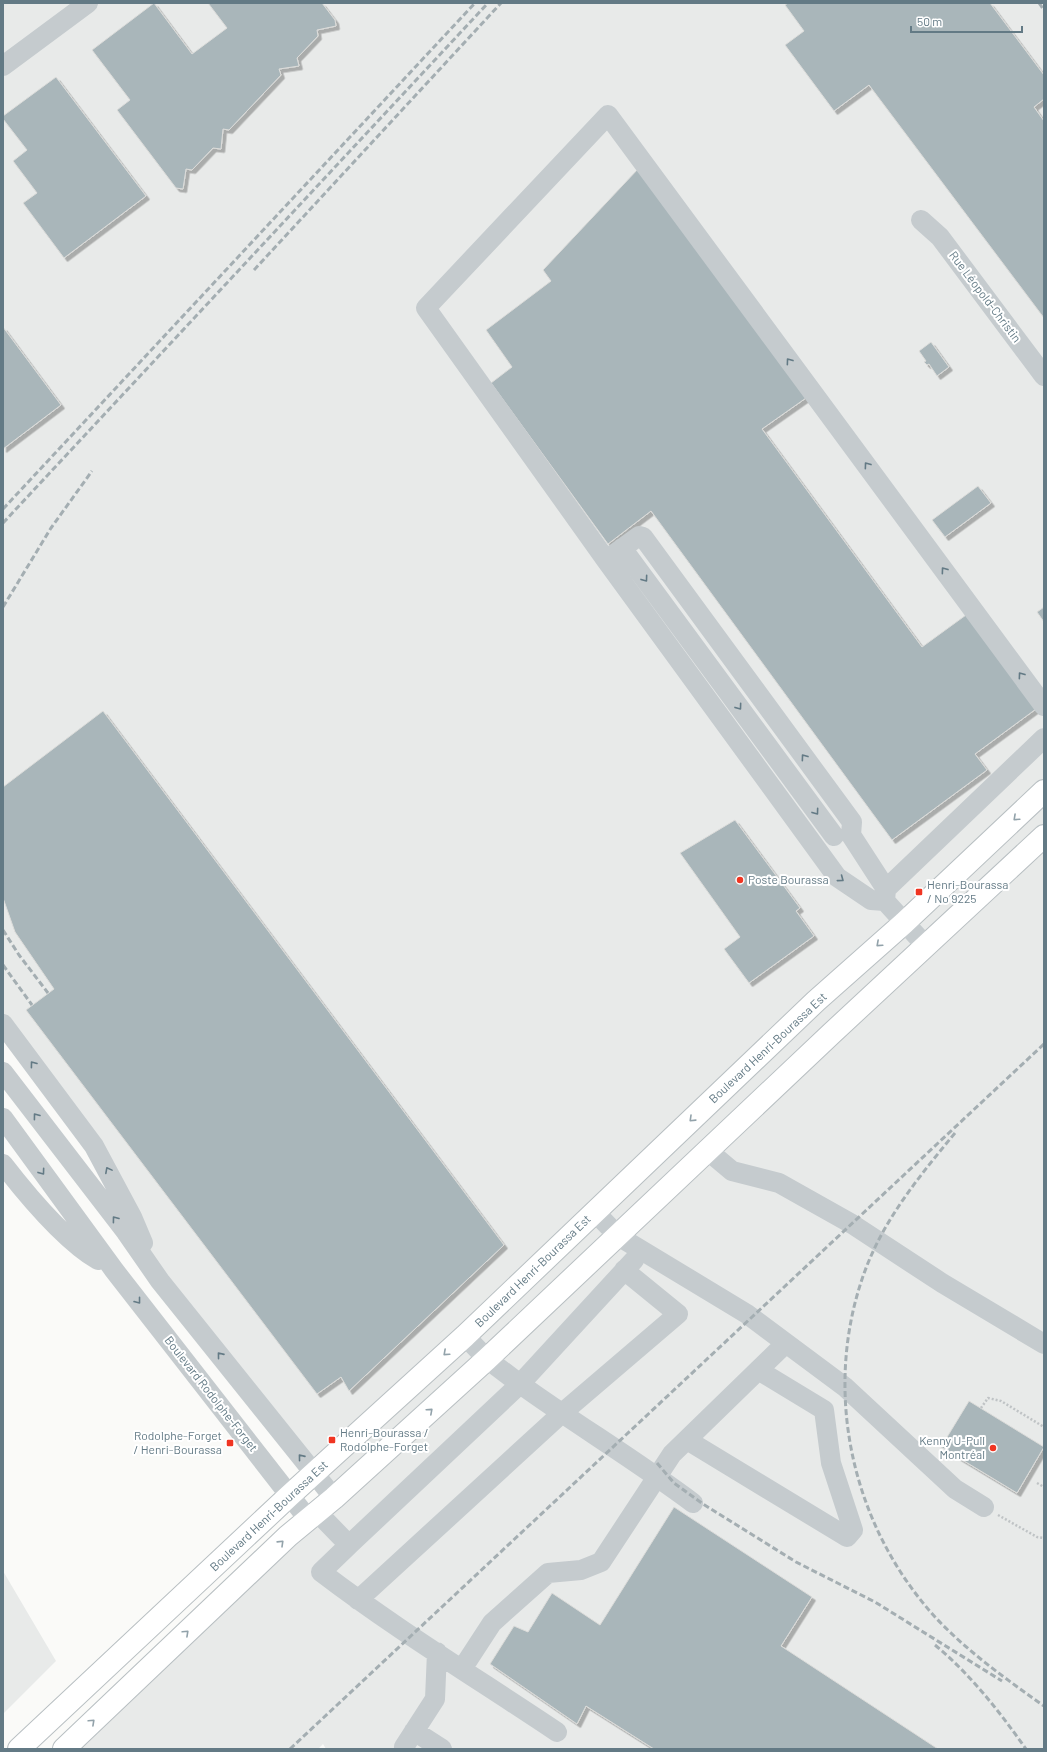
<svg xmlns="http://www.w3.org/2000/svg" width="1047" height="1752" viewBox="0 0 1047 1752" font-family="Barlow,sans-serif">
	<style>
		.built { fill: #e8eae9 }
		.building { fill: #a9b6ba; stroke: #dcdcda; filter: url(#shadow) }
		.lines { fill: none; stroke-linecap: round; stroke-linejoin: round }
		.major-casing { stroke: #b8bfc2; stroke-width: 24 }
		.path { stroke: #bfc3c5; stroke-width: 2.5; stroke-dasharray: 2 2; stroke-linecap: butt }
		.minor { stroke: #c5cbce; stroke-width: 20 }
		.major { stroke: #fff; stroke-width: 22 }
		.rail { stroke: #a4aeb2; stroke-width: 3; stroke-dasharray: 6 3; stroke-linecap: butt }
		.oneway { stroke: #637a85 }
		.oneway2 { stroke: #92a2aa }
		.poi-dot { fill: #f03522; stroke: #fff; stroke-width: 1.5 }
		.labels { text-anchor: middle; stroke-width: 4; stroke-linejoin: round; paint-order: stroke }
		.street-label { font-size: 12px; fill: #637a85; stroke: #fff }
		.poi-label { font-size: 12px; fill: #637a85; stroke: #fff; text-anchor: start }
	</style>
	<defs>
		<filter id="shadow"><feDropShadow dx="3.5" dy="3.5" stdDeviation="0" flood-color="#0004"/></filter>
	</defs>
	<rect width="100%" height="100%" fill="#fafaf8"/>
	<path class="built" d="M3,3H1044V1749H326L323,1744L318,1749H78L334,1498L160,1281L106,1165L3,1026Z
		M3,1571L56,1661L3,1714Z"/>
	<path class="building" d="M154,3L192,54L227,28L208,3H322L335,20L336,26L317,30L318,36L297,58L299,66L279,69L281,75L229,130L223,129L221,149L213,148L192,170L186,169L183,189L176,188L117,110L130,100L92,50Z
		M788,3H990L1044,75V99L1034,107L1044,121V318L869,85L834,111L785,45L804,31L785,5Z
		M56,77L146,196L64,258L23,203L37,193L13,161L27,150L3,119V116Z
		M638,169L806,398L762,429L922,647L966,615L1036,709L975,754L987,770L892,840L651,511L608,544L491,383L512,367L486,330L551,281L543,270Z
		M3,327L61,405L3,449Z
		M931,342L949,367L937,376L929,364L927,365L924,362L926,361L919,351Z
		M978,486L991,503L945,537L932,520Z
		M1044,607V622L1037,612Z
		M103,711L504,1245L349,1391L341,1377L317,1394L26,1010L54,989L15,932L3,898V787Z
		M735,820L800,908L796,911L814,936L749,983L724,949L740,937L680,853Z
		M969,1401L1044,1447L1017,1493L941,1447Z
		M674,1507L812,1597L781,1646L938,1749H654L586,1706L577,1724L490,1664L514,1626L528,1632L552,1593L600,1625Z"/>
	<g class="lines">
		<defs>
			<path id="major" d="M19,1749L289,1496L465,1336L816,1001L904,923L1044,791
				M64,1749L288,1536L334,1498L487,1359L832,1033L1044,836"/>
		</defs>
		<use href="#major" class="major-casing"/>
		<path class="path" d="M981,1408L988,1398L1001,1401L1044,1427
			M1037,1483L1044,1487
			M998,1515L1037,1537L1044,1538"/>
		<path class="minor" d="M3,66L88,3
			M921,220L940,237L1044,376
			M622,548L834,836
			M606,560L639,536L643,537L852,822L851,835L886,889L885,901L871,900L837,877L606,560L426,308L608,115L1044,706
			M886,889L1044,738
			M885,901L926,946
			M3,1024L94,1146L132,1217L143,1243
			M3,1072L126,1232L160,1281L334,1498
			M3,1118L114,1270L308,1519
			M707,1150L732,1171L779,1183L852,1224L942,1283L1044,1344
			M3,1164C27,1195 64,1240 98,1260
			M595,1212L618,1236L747,1314L845,1387L955,1489L984,1507
			M465,1336L487,1359L520,1384L634,1260
			M687,1440L847,1537L853,1530L831,1463L824,1410L758,1370
			M317,1512L349,1545L520,1384C577,1425 637,1461 693,1503
			M349,1545L321,1572C397,1630 478,1679 557,1732
			M358,1600L561,1414L678,1314L624,1270
			M462,1669L492,1623L548,1573L581,1570L601,1562L672,1454L786,1343
			M414,1731L442,1749
			M405,1749L404,1747L435,1699L437,1652"/>
		<use href="#major" class="major"/>
		<path class="rail" d="M1039,3L1044,10
			M254,270L501,3
			M3,509L475,3
			M3,523L488,3
			M3,607L51,528L92,471
			M3,930L19,955L48,993
			M3,965L32,1005
			M955,1133C922,1173 888,1214 868,1263C820,1383 849,1523 936,1618C968,1652 1006,1679 1044,1706
			M657,1463L674,1483L703,1504L796,1562L875,1602L1002,1681
			M935,1645C971,1675 999,1711 1026,1749
			M290,1749L1044,1044"/>
	</g>
	<defs><path id="oneway-chevron" d="M-2-3.5L2.5 0L-2 3.5" fill="none" stroke-width="1.6" stroke-linecap="round" stroke-linejoin="round"/></defs>
	<g class="oneway">
		<use href="#oneway-chevron" transform="translate(789 361) rotate(-126)"/>
		<use href="#oneway-chevron" transform="translate(867 465) rotate(-126)"/>
		<use href="#oneway-chevron" transform="translate(944 570) rotate(-126)"/>
		<use href="#oneway-chevron" transform="translate(645 579) rotate(54)"/>
		<use href="#oneway-chevron" transform="translate(1021 675) rotate(-126)"/>
		<use href="#oneway-chevron" transform="translate(739 707) rotate(54)"/>
		<use href="#oneway-chevron" transform="translate(804 757) rotate(-126)"/>
		<use href="#oneway-chevron" transform="translate(816 812) rotate(54)"/>
		<use href="#oneway-chevron" transform="translate(841 879) rotate(37)"/>
		<use href="#oneway-chevron" transform="translate(33 1064) rotate(-127)"/>
		<use href="#oneway-chevron" transform="translate(36 1116) rotate(-127)"/>
		<use href="#oneway-chevron" transform="translate(108 1170) rotate(-118)"/>
		<use href="#oneway-chevron" transform="translate(42 1172) rotate(54)"/>
		<use href="#oneway-chevron" transform="translate(115 1219) rotate(-127)"/>
		<use href="#oneway-chevron" transform="translate(138 1301) rotate(52)"/>
		<use href="#oneway-chevron" transform="translate(220 1355) rotate(-129)"/>
		<use href="#oneway-chevron" transform="translate(301 1457) rotate(-129)"/>
	</g>
	<g class="oneway2">
		<use href="#oneway-chevron" transform="translate(1016 818) rotate(137)"/>
		<use href="#oneway-chevron" transform="translate(879 944) rotate(138)"/>
		<use href="#oneway-chevron" transform="translate(692 1119) rotate(136)"/>
		<use href="#oneway-chevron" transform="translate(446 1353) rotate(138)"/>
		<use href="#oneway-chevron" transform="translate(430 1411) rotate(-42)"/>
		<use href="#oneway-chevron" transform="translate(281 1543) rotate(-44)"/>
		<use href="#oneway-chevron" transform="translate(186 1633) rotate(-43)"/>
		<use href="#oneway-chevron" transform="translate(92 1722) rotate(-43)"/>
	</g>
	<g class="poi-dot">
		<circle cx="740" cy="880" r="4"/>
		<rect x="915" y="888" width="8" height="8" rx="2"/>
		<rect x="328" y="1436" width="8" height="8" rx="2"/>
		<rect x="226" y="1439" width="8" height="8" rx="2"/>
		<circle cx="993" cy="1448" r="4"/>
	</g>
	<g class="labels">
		<g class="street-label">
			<text transform="translate(985 297) rotate(53)" y="4">Rue Léopold-Christin</text>
			<text transform="translate(768 1048) rotate(-43)" y="4">Boulevard Henri-Bourassa Est</text>
			<text transform="translate(533 1271) rotate(-44)" y="4">Boulevard Henri-Bourassa Est</text>
			<text transform="translate(211 1394) rotate(52)" y="4">Boulevard Rodolphe-Forget</text>
			<text transform="translate(269 1516) rotate(-43)" y="4">Boulevard Henri-Bourassa Est</text>
		</g>
		<g class="poi-label">
			<text x="748" y="884">Poste Bourassa</text>
			<text x="927" y="889">Henri-Bourassa<tspan x="927" dy="14">/ No 9225</tspan></text>
			<text x="340" y="1437">Henri-Bourassa /<tspan x="340" dy="14">Rodolphe-Forget</tspan></text>
			<text x="222" y="1440" text-anchor="end">Rodolphe-Forget<tspan x="222" dy="14">/ Henri-Bourassa</tspan></text>
			<text x="985" y="1445" text-anchor="end">Kenny U-Pull<tspan x="985" dy="14">Montréal</tspan></text>
		</g>
	</g>
	<rect width="1047" height="1752" fill="none" stroke="#637a85" stroke-width="8"/>
	<path d="M911 26v6h111v-6" fill="none" stroke="#637a85" stroke-width="2"/>
	<text x="917" y="26" font-size="12" fill="#637a85" stroke="#ffffff" stroke-width="3" paint-order="stroke">50 m</text>
</svg>
